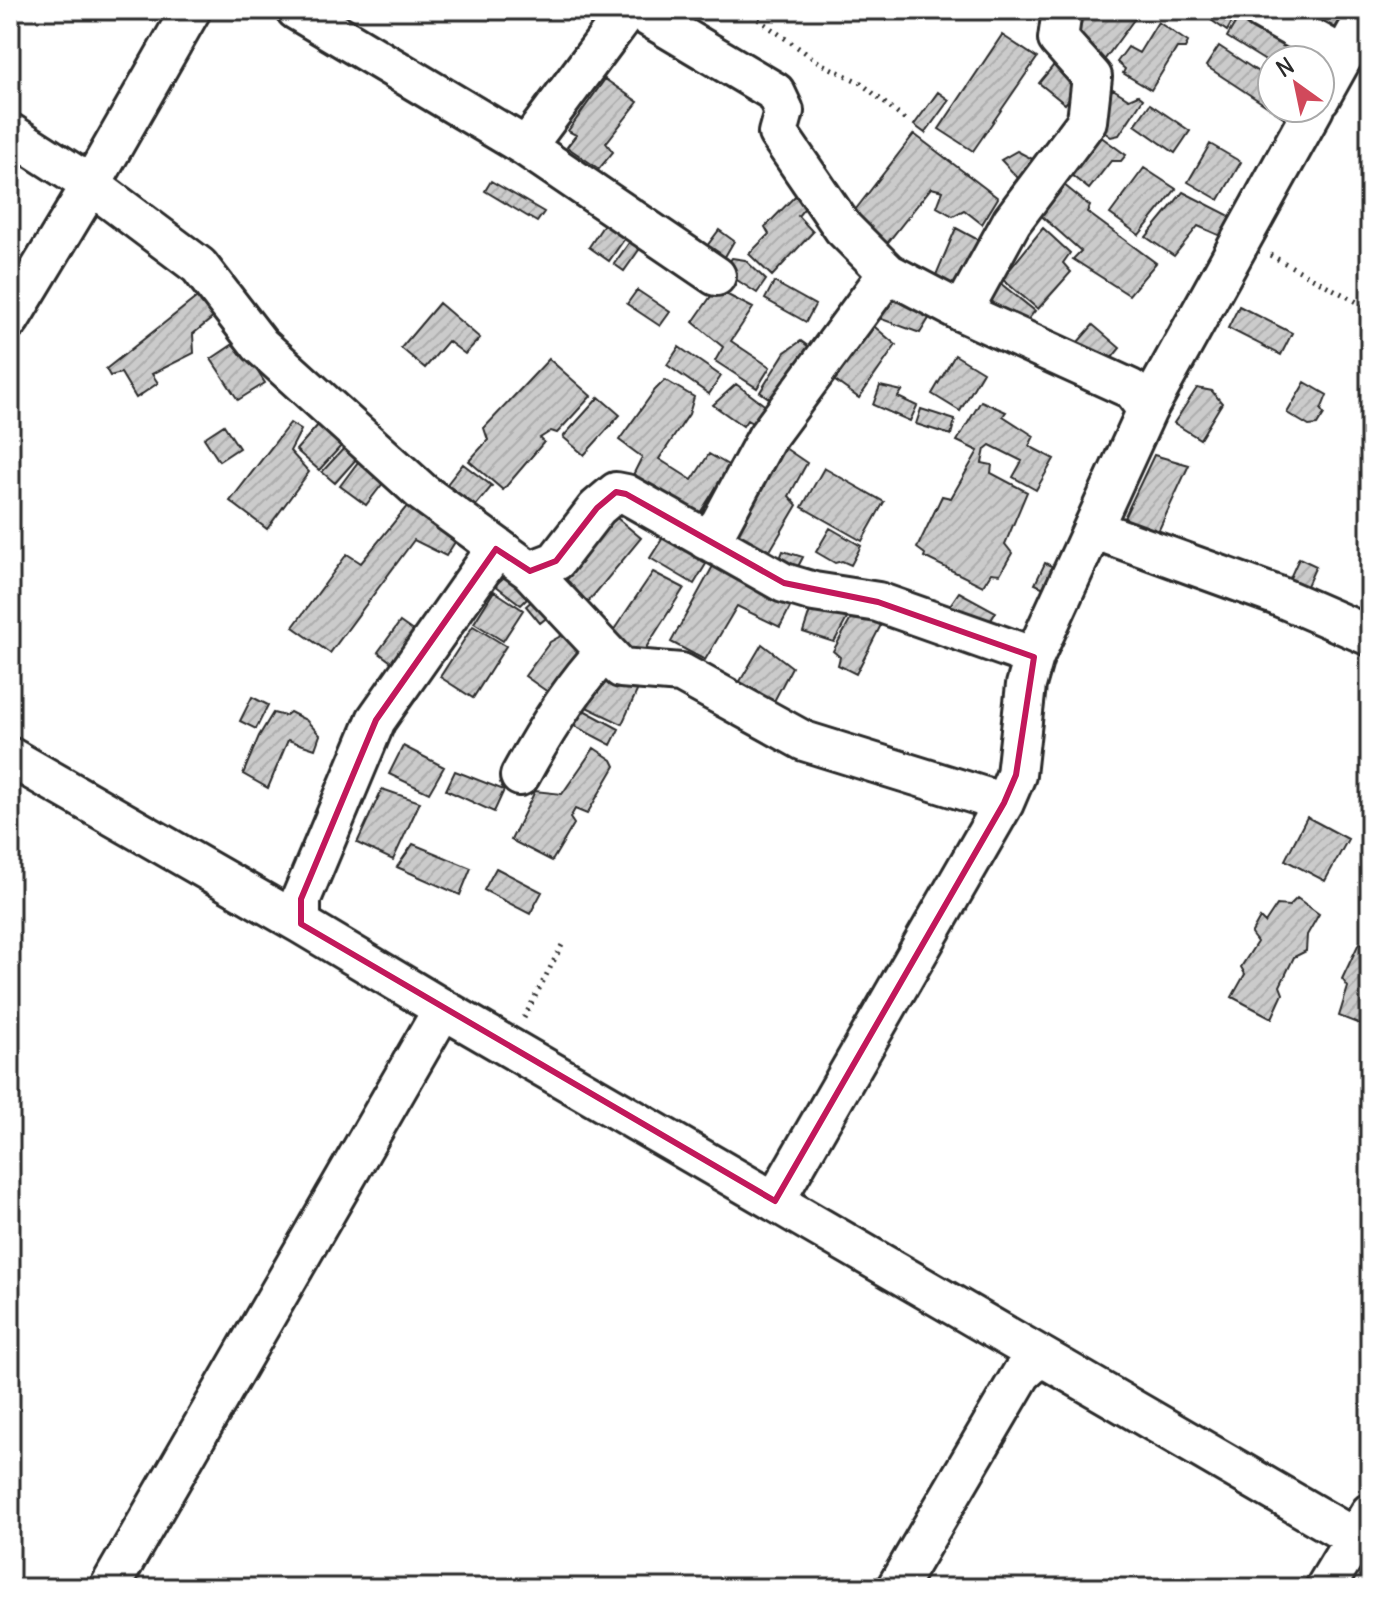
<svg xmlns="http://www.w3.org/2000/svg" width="1380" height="1598" viewBox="0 0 1380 1598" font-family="Delius,sans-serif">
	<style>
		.building { fill: url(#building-hatch); stroke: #2b2b2b; stroke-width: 2 }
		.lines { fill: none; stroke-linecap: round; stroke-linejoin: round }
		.minor-casing { stroke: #2b2b2b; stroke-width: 44 }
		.path { stroke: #2b2b2b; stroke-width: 5; stroke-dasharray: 2 6; stroke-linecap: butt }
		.minor { stroke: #fff; stroke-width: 38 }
		.marked { fill: none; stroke: #c2185b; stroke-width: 6; stroke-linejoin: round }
	</style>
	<defs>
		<pattern id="building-hatch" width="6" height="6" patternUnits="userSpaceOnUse" patternTransform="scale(2)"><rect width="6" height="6" fill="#cbcbcb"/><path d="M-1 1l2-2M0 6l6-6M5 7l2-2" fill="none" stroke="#aeaeae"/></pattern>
	</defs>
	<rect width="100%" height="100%" fill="#fff"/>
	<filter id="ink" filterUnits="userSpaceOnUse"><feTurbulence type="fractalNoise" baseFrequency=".0125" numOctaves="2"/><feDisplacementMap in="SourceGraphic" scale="16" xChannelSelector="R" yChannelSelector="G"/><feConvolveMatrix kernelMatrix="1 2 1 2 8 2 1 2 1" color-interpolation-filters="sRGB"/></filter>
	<g filter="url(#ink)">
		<path class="building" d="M1084,10H1141L1102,63L1065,37Z
			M1218,10H1229L1236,15L1227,31L1211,20Z
			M1302,10H1348L1332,40L1300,20L1305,13Z
			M1239,16L1301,53L1297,60H1272V65L1227,37Z
			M1158,22L1188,42L1185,48H1177L1151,90L1123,73L1125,69L1117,62L1128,47L1139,53Z
			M1002,35L1037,58L973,151L939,129Z
			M1219,46L1272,81V108H1291L1285,118L1206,66Z
			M1058,60L1084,81L1065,104L1039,83Z
			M605,79L638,102L606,143L613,152L599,169L567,147L576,135L568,131Z
			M1113,89L1129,99L1138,95L1143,99L1119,135L1111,137L1094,125L1093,115Z
			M938,92L949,100L925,133L914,125Z
			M1150,104L1190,131L1175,153L1135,125Z
			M1093,131L1126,155L1121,161H1111L1089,189L1066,171Z
			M914,134L998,198L982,224L964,210L953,216L937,207L943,191L931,188L885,246L849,218Z
			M1210,144L1241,162L1219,200L1188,182Z
			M1017,151L1044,165L1019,194L1011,187L1018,178L1001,160Z
			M1144,168L1176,189L1139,235L1110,214Z
			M1058,180L1090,206L1087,212L1156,263L1129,295L1073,259L1081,251L1036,211Z
			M491,181L544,212L537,222L485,191Z
			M802,189L812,199L798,216L813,232L772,276L749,254L769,234L765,227Z
			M1183,192L1236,219L1223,237L1198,226L1174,256L1146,237Z
			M609,217L630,231L609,261L589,247Z
			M956,228L984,243L959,297L933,282Z
			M1043,228L1070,253L1063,263L1071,272L1038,309L1002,279Z
			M719,230L734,241L719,267L701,254Z
			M636,233L646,240L624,271L614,264Z
			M732,258L745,260L766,280L757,293L723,271Z
			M774,282L815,305L806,322L765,299Z
			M892,283L936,307L920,333L876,317Z
			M1000,283L1035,311L1021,328L986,299Z
			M716,289L753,308L731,341L770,367L757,388L715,361L723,347L693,322Z
			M637,290L670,312L660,326L627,304Z
			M201,294L215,316L193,334L194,353L152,374L158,383L136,398L121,373L110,376L106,369Z
			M439,303L480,338L465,354L448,341L425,368L401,348Z
			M1239,306L1292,333L1281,355L1228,328Z
			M869,322L896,345L859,398L831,378Z
			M1093,325L1120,348L1106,365L1078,342Z
			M238,341L265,383L238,400L211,359Z
			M801,341L816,352L779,405L760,392L785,352Z
			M679,347L721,376L709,394L667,365Z
			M955,355L983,372L960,411L932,394Z
			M549,359L591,396L557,433L551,431L540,438L544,442L503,490L469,461L488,440L484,428Z
			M665,380L694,397L689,414L659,459L692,480L709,454L730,466L698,516L629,483L642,457L619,440L655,390Z
			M1305,382L1327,395L1321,410L1324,414L1317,425L1309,426L1287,413Z
			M736,384L771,410L759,427L747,420L743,426L713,405Z
			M880,386L902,391L898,397L917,406L910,421L873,405Z
			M1197,388L1212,391L1222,403L1200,439L1174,423Z
			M599,397L620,415L584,455L563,437Z
			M981,401L1006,412L1003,416L1034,436L1029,446L1054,459L1036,490L1013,477L1022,461L990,445L985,449L982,463L992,465L991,473L1027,492L1005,544L1012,553L1000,574L991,573L983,586L924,557L925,554L917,548L942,496L951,498L978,451L957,441Z
			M921,409L955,420L951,435L916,424Z
			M290,423L301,430L290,451L309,472L267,529L230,501Z
			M224,425L239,448L219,461L204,438Z
			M318,425L342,445L319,470L296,450Z
			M346,446L358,457L335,483L322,472Z
			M782,446L807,463L789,496L797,505L764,561L731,542L749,511L745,506Z
			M1154,455L1189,465L1157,534L1124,518Z
			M361,458L387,478L366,505L340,486Z
			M463,464L492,486L472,510L444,488Z
			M824,468L884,502L862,541L802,507Z
			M412,500L457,539L446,556L414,540L330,653L293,627L347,554L361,563Z
			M611,513L641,538L584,607L557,578Z
			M830,528L861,546L851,565L842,561L835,563L816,552Z
			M666,533L709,559L694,584L650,558Z
			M783,551L803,557L793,576L777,566Z
			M718,557L795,598L780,627L737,606L705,660L671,642Z
			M1299,558L1316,566L1306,588L1289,580Z
			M1045,563L1060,570L1051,591L1035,584Z
			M653,572L684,588L640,657L609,637Z
			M508,574L530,596L521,605L495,585Z
			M494,591L523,610L503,641L474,623Z
			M959,592L996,612L986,628L946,611Z
			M535,598L550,615L540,623L526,606Z
			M811,608L849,615L834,642L803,632Z
			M856,610L882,623L856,674L838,665L840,657L833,651Z
			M400,622L417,634L394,664L378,652Z
			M473,626L506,646L473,698L440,677Z
			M568,632L584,653L552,695L525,676L550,642Z
			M762,644L792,667L771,707L736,688Z
			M600,671L638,689L622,724L578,703Z
			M252,697L268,705L256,729L240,721Z
			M578,707L619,729L611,745L569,723Z
			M290,712L306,720L320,735L315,749L288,740L268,788L243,774L259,736L273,713L285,716Z
			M403,746L444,767L429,793L389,774Z
			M594,748L612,760L615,766L587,814L575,809L570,818L574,824L552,861L511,840L535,791L562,794Z
			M455,771L504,790L494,812L446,790Z
			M382,789L420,802L393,860L357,843Z
			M1307,817L1348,839L1325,881L1285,860Z
			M413,844L471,868L460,895L397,867Z
			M496,868L542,892L530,914L484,890Z
			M1297,898L1319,914L1307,935L1306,951L1294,957L1280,986L1283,994L1272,1018L1232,997L1245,974L1241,967L1257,942L1251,934L1260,918L1265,923L1277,905L1289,906Z
			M1359,943L1370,948V1018L1367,1027L1339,1016L1348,987L1342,979Z"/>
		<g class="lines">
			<defs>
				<path id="minor" d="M296,10L526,147L628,10
					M637,10L775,92L784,111L778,133L843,228L888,273L962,312L1131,389L1147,410
					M1261,10L1343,56
					M1320,98L1369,10
					M10,133L91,185L199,266L260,345L423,493L530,571L621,668L681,673L804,741L1004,803
					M526,147L716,276
					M962,312L1012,221L1087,121L1092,77L1058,39L1062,10
					M10,319L91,185L191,10
					M1093,529L1278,596L1370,636
					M706,540L720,524L767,437L888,273
					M530,571L556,561L597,508L616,492L626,494L784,583L814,592L878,602L1034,657
					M10,757L301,924L443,1009L1370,1547
					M520,776C544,732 571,688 605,652
					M301,924V899L376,720L496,549
					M775,1201L1004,803L1016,775L1026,685L1034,657L1147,410L1314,108
					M109,1588L443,1009
					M896,1588L1022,1373L1041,1356
					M1325,1588L1370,1513"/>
			</defs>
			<use href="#minor" class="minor-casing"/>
			<path class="path" d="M745,10L820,63L861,83L905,120
				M1270,255L1370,309
				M524,1018L562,945"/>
			<use href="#minor" class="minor"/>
		</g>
	</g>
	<path class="marked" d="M616,492L626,494L784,583L878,602L1034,657L1016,775L1004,803L775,1201L301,924V899L376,720L496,549L530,571L556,561L597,508Z"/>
	<rect width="1380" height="1598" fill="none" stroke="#fff" stroke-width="40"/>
	<rect x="20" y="20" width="1340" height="1558" fill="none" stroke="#2b2b2b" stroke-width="3" filter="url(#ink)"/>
	<g transform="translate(1296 84) rotate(327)"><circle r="38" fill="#ffffff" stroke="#aaaaaa" stroke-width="2"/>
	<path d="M0-6L14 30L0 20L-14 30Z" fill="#d1495b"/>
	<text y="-12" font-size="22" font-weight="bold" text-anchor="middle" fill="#2b2b2b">N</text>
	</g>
</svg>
